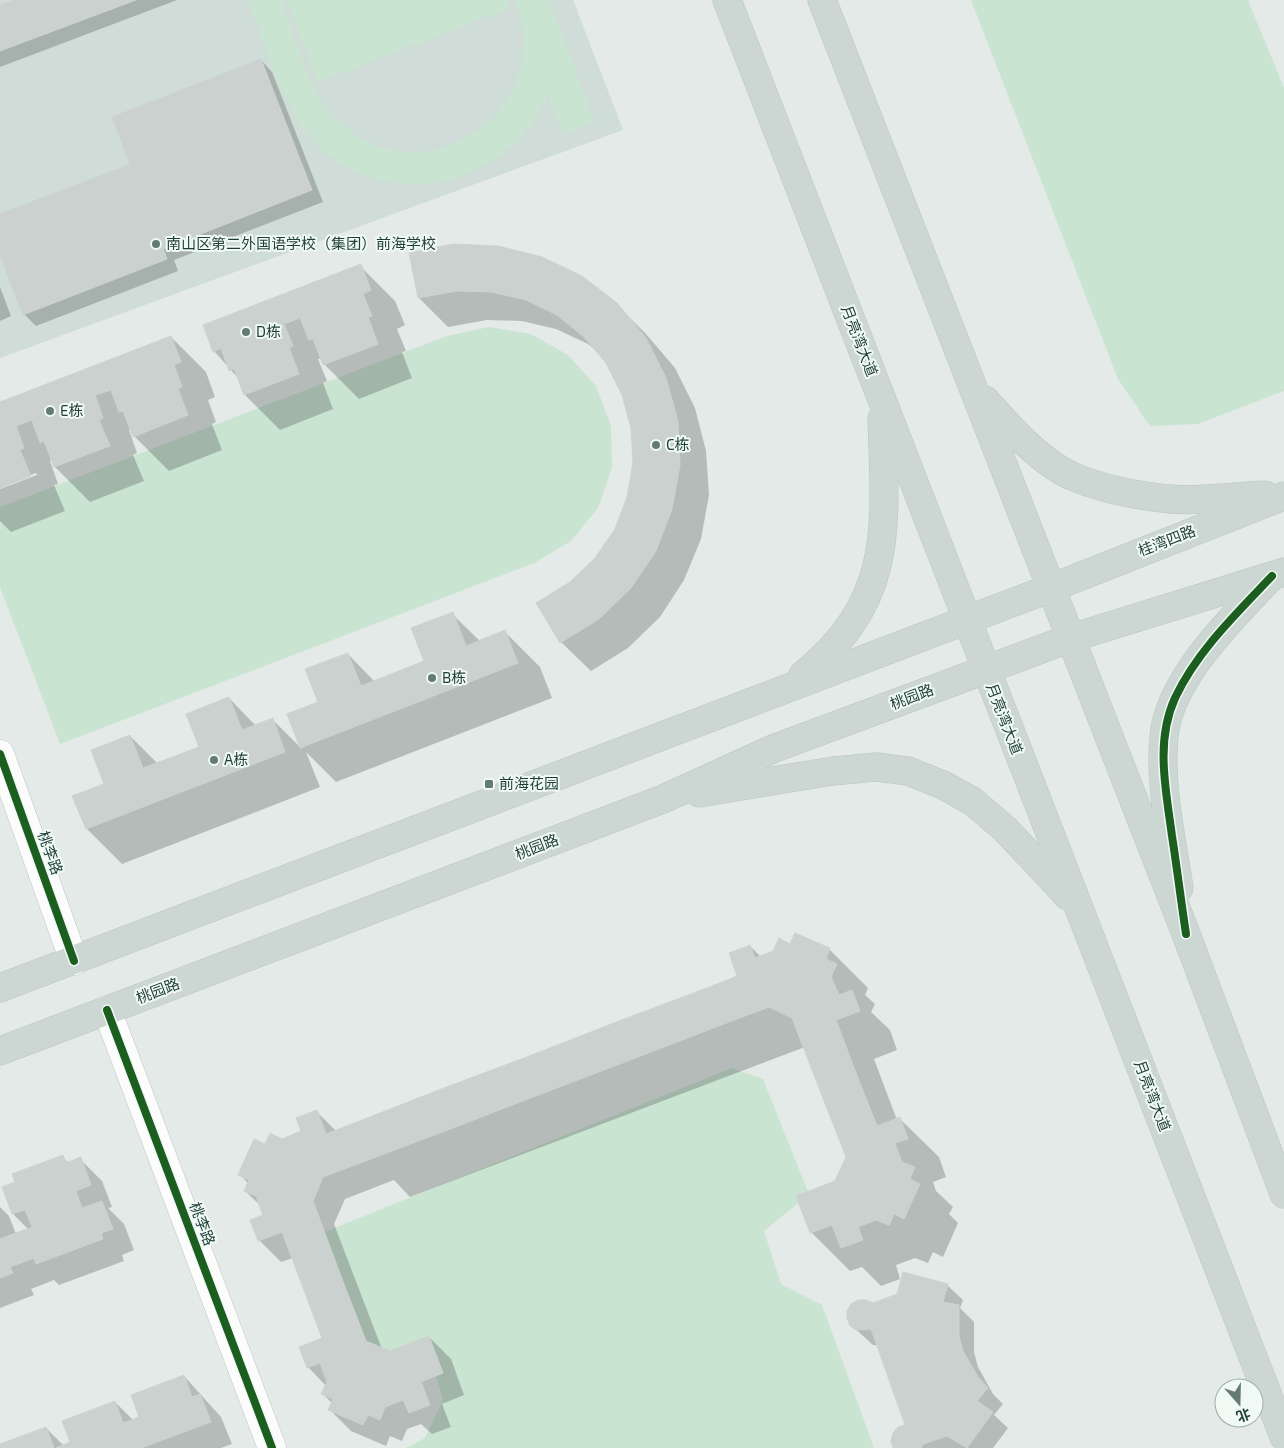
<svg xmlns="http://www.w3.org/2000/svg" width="1284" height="1448" viewBox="0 0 1284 1448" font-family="'Exo 2','Noto Sans SC',sans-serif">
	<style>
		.built { fill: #d0dcd7 }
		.green { fill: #cae4d2 }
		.shadow { fill: #0003 }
		.building { fill: #cad1ce; stroke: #ccd3d0 }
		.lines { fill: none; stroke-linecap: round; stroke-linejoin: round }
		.minor-casing { stroke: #c0c7c4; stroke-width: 29 }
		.major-casing { stroke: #bbc6c3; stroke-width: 29 }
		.minor { stroke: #fbfcfb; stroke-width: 28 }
		.major { stroke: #ccd6d3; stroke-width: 28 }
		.cycleway-casing { stroke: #f1f9f5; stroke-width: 11 }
		.cycleway { stroke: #1b5e20; stroke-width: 8 }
		.poi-dot { fill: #647b74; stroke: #f1f9f5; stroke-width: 2 }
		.labels { text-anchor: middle; stroke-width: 4; stroke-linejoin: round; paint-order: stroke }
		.poi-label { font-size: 15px; fill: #1f3f36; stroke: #f1f9f5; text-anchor: start }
		.street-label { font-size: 15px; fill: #1f3f36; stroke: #f1f9f5 }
	</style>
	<rect width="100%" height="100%" fill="#e3eae7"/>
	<path class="built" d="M0,0H573L623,130L0,358Z"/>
	<path class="green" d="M248,0H281C296,40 310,97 343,125C429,200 557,108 515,0H549L595,122L564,134L548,94C510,186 388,217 316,143C282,110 265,44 248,0Z
		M287,0H507L510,8L318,82Z
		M971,0H1248L1284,88V391L1198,424L1150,426L1118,379Z
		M489,327L531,334L568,355L596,386L611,426L612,468L598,508L571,541L534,563L60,744L0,587V507L447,336Z
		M732,1068L763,1079L809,1194L764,1231L781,1284L822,1305L874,1448H406L425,1438L443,1400L429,1353L359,1366L322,1233Z"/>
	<path class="shadow" d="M17,0H177L0,67V6Z
		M261,60L272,72L323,202L174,260L178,271L36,326L24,314L0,252V216L132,165Z
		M411,254L616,304L646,334L675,368L695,408L706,451L709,495L701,539L684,580L660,617L628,648L591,671L561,642L571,583L596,559L616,530L628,497L635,463L633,428L624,394L607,363L600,354L588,344L556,329L522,321L487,320L448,327L419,298Z
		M360,266L395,301L405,325L397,329L406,351L402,352L412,378L359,399L324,364L321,358L318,359L327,381L323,383L333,409L280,430L245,395L238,378L214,351Z
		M0,287L11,316L0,321Z
		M171,337L206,372L215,397L208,400L216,422L212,424L222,450L169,471L134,436L132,429L129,430L137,453L133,455L144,481L90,502L55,467L53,460L50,461L58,484L54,485L65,511L11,532L0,521V489L37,475L36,473L0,487V403Z
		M452,614L480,641L505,632L540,667L552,698L336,782L306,752L320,787L122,864L87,829L130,736L158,764L200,747L229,698L256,726L272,719L302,749L289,715L319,703L348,654L375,682L426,662Z
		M796,935L830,950L868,988L865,995L875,1004L871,1012L890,1030L897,1050L874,1059L897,1120L900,1119L939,1157L946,1177L933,1182L936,1191L953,1207L949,1214L958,1223L943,1257L933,1252L928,1263L915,1258L896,1265L900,1279L881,1286L862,1267L850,1271L811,1232L847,1157L805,1047L410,1197L394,1180L345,1199L334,1224L382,1349L390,1353L429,1337L451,1359L464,1395L442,1404L451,1427L432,1434L421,1424L407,1429L402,1441L390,1436L386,1446L351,1431L329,1409L332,1403L323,1394L326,1386L308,1367L324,1339L293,1258L281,1262L259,1240L265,1215L262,1207L245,1191L248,1183L240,1175L265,1146L303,1132L317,1112L336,1131L739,977L750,946L761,957L791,945Z
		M62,1157L69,1163L80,1159L102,1181L112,1207L108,1208L124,1224L134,1250L122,1255L124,1261L59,1285L54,1280L31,1289L34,1295L0,1308V1207L9,1216L16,1234L29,1230L13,1214L4,1188L16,1183Z
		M947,1285L963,1300L960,1308L974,1322V1352L978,1367L993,1394L1003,1404L994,1415L1008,1428L993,1448H894L907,1425L878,1345H873L851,1325L873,1305Z
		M184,1376L221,1417L232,1444L221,1448H0V1445L46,1428L64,1446L72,1443L115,1402L133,1420L140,1417Z"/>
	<path class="building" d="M14,0H136L0,51V5Z
		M261,59L312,190L163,249L112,117Z
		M131,164L167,259L23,315L0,255V214Z
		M453,244L498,246L542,257L582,276L617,303L646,338L666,378L678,421L680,465L672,509L656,551L631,588L599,619L560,643L536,603L570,582L595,558L615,529L627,497L633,463L631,428L622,395L606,363L584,337L557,315L526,300L492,292L457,291L418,298L409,253Z
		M361,264L371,290L363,294L372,316L368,317L378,344L323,365L313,339L309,340L300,318L284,324L293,346L289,348L299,374L244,395L234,369L229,371L221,348L213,352L203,325Z
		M171,336L181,362L174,365L182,387L178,389L188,415L133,437L123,411L119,412L111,390L95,395L103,418L99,420L110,446L54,467L44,441L40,443L32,420L16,426L24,448L20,450L31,476L0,488V402Z
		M453,612L466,646L505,630L518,663L300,748L287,714L318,702L305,669L348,653L361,686L424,661L411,628Z
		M229,697L242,730L273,718L285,752L86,829L72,796L104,784L91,750L130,735L143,768L199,747L186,714Z
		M795,933L830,948L826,959L837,964L831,977L839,995L852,990L860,1011L836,1020L856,1073L819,1088L792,1018L769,1007L721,1025L707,988L737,976L729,953L750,945L755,958L773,951L779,938L790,944Z
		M707,988L721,1025L633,1059L619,1021Z
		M619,1021L633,1059L546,1092L532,1055Z
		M532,1055L546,1092L458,1126L444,1088Z
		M856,1073L877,1126L900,1117L908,1139L895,1143L902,1162L915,1167L910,1179L920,1184L904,1219L894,1214L889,1225L876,1220L858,1227L863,1240L841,1248L832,1225L810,1233L796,1196L835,1181L846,1157L819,1088Z
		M444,1088L458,1126L371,1159L357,1122Z
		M317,1110L326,1134L357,1122L371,1159L323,1177L313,1201L339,1271L302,1285L282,1232L258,1241L250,1220L263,1215L256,1196L244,1191L249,1180L238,1175L254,1139L265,1144L270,1133L282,1139L301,1131L296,1118Z
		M63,1155L66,1163L81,1157L91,1185L76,1191L82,1208L102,1201L113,1229L101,1233L103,1239L36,1264L34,1258L10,1267L13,1273L0,1278V1239L32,1227L25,1210L12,1214L2,1187L15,1182L12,1174Z
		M339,1271L366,1341L390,1351L429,1336L443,1373L421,1382L430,1405L409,1413L403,1400L385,1407L380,1420L368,1415L363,1425L328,1410L333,1399L321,1394L327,1382L320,1363L307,1368L299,1347L322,1338L302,1285Z
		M903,1272L948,1284L943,1302L959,1305V1336L963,1351L978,1377L988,1388L977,1401L993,1412L967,1448L947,1436L923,1444L921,1448H893L891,1441L893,1433L898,1427L905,1425L871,1329L856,1330L850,1326L847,1318V1311L851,1304L858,1300H866L873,1303L897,1294Z
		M184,1375L192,1397L200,1394L211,1422L141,1448H56L70,1442L62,1421L115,1401L123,1423L139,1417L131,1395Z
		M46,1427L54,1448H0V1444Z"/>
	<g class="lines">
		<defs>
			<path id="minor" d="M0,754L74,961
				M107,1010L272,1448"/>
			<path id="major" d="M727,0L1284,1437
				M822,0L1186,934L1284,1194
				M985,400C1009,427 1041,463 1074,477C1103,489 1138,496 1170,499C1198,502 1236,496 1265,495
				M803,675C896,599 885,527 882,419
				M699,793L833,771L876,767L908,771L943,785L972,801L1005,829L1068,896
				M1179,888C1172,839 1159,786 1164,736C1170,677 1232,619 1271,577
				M0,988L1051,588L1284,496
				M0,1051L663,799L775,748L1071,638L1284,572"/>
		</defs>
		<use href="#minor" class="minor-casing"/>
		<use href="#major" class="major-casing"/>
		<use href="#minor" class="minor"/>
		<use href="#major" class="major"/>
		<defs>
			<path id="cycleway" d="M0,754L74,961
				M1186,934C1181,901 1177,868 1172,836C1166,790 1155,742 1175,698C1197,651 1237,613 1272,576
				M107,1010L272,1448"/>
		</defs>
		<use href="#cycleway" class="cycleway-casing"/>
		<use href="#cycleway" class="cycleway"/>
	</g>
	<g class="poi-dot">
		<circle cx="156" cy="244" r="5"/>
		<circle cx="246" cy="332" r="5"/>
		<circle cx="50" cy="411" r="5"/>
		<circle cx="656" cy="445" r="5"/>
		<circle cx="432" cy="678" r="5"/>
		<circle cx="214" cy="760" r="5"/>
		<rect x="484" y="779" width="10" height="10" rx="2.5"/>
	</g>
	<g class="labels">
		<g class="poi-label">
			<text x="166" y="249">南山区第二外国语学校（集团）前海学校</text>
			<text x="256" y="337">D栋</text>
			<text x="60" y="416">E栋</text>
			<text x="666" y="450">C栋</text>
			<text x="442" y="683">B栋</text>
			<text x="224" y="765">A栋</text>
			<text x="499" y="789">前海花园</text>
		</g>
		<g class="street-label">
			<text transform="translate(859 341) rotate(69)" y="5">月亮湾大道</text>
			<text transform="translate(1167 541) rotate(-21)" y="5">桂湾四路</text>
			<text transform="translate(912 697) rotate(-21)" y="5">桃园路</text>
			<text transform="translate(1004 719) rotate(69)" y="5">月亮湾大道</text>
			<text transform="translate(537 847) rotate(-21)" y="5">桃园路</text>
			<text transform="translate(50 853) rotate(70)" y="5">桃李路</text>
			<text transform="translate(158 991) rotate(-21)" y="5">桃园路</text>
			<text transform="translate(1152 1096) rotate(69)" y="5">月亮湾大道</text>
			<text transform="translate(202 1224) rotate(69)" y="5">桃李路</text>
		</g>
	</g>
	<g transform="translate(1239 1403) rotate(160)"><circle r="24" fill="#f1f9f5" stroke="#9dafa9"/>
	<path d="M0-4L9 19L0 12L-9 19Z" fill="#647b74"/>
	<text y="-8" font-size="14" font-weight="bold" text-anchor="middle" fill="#1f3f36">北</text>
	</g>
</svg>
